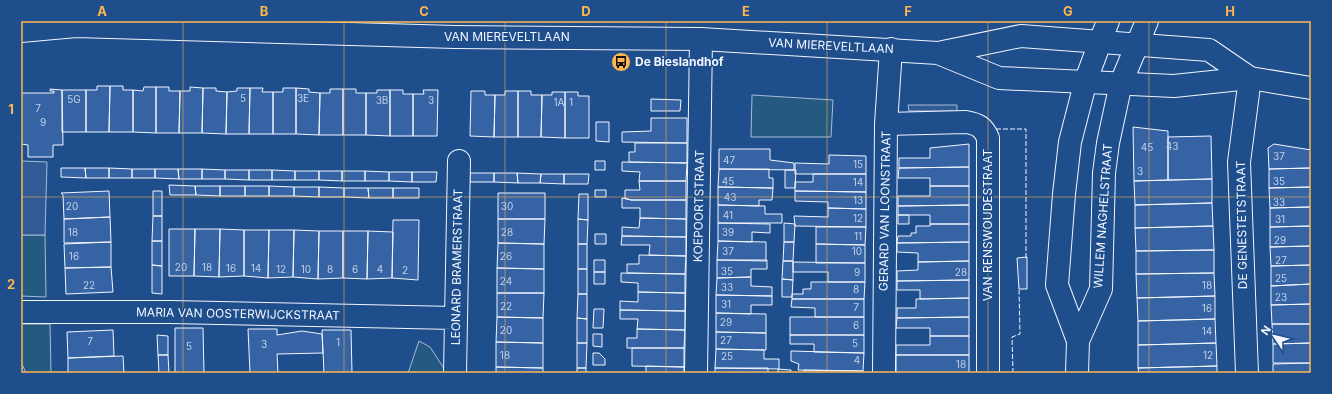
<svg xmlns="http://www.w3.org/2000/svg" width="1332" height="394" viewBox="0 0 1332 394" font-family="Inter,sans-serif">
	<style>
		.green { fill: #245a82; stroke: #a8bbd7 }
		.parking { fill: #305b95; stroke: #a8bbd7 }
		.building { fill: #3563a3; stroke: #f2f6ff }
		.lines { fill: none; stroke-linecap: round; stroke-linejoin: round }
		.street-casing { stroke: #f2f6ff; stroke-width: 24 }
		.secondary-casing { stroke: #f2f6ff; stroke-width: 24 }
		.street { stroke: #1f4e8c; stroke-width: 22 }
		.secondary { stroke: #1f4e8c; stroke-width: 22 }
		.fence { stroke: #f2f6ff; stroke-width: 1; stroke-dasharray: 5 2; stroke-linecap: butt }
		.grid { fill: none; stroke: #ffb74d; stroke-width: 1; stroke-opacity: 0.55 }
		.labels { text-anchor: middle; stroke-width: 3; stroke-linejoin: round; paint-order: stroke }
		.number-label { font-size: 10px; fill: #c3d1e8 }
		.street-label { font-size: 12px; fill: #f2f6ff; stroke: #1f4e8c }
		.poi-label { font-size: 12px; font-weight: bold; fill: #f2f6ff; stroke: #1f4e8c; text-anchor: start }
		.neatline { fill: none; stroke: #ffb74d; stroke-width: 1.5 }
		.grid-label { font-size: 13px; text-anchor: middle; font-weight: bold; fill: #ffb74d }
	</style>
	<rect width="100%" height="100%" fill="#1f4e8c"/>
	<path class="green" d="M752,95L833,100L831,137H751Z
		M21,235H45L46,297L21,296Z
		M21,324H50L51,373H26L21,362Z
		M419,341L430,347L445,370L444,373H408Z"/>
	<path class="parking" d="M908,105H957V111H909Z
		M21,161L47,162L45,235H21Z"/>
	<path class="building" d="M97,86H110L109,132H86V90H97Z
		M110,86H123V90H133V132H109Z
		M144,87H156V133L133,132V90L143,91Z
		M156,87H169V91H180L179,133H156Z
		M190,87L203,88L202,133H179L180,91H190Z
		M203,88H216V91L227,92L226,134L202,133Z
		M237,88H250L249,134H226L227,92L237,91Z
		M250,88H263L262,92H273V134H249Z
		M283,88H296V134H273V92H283Z
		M296,88L309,89V92L320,93L319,135L296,134Z
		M50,89L62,90L63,145H53V157H28V145L21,144V93H54V91H50Z
		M330,89H343V135H319L320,93H330Z
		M343,89H356V93H366V135H343Z
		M62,90H86V132H62Z
		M377,90H390V136L366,135V93H377Z
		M390,90H403V94H413V136H390Z
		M423,90H438L437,136H413V94H424Z
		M471,91H485V95H495L494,137L470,136Z
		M505,91H518V137H494L495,95H505Z
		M518,91H531V95H542L541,137H518Z
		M552,92H565V138L541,137L542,95H552Z
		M565,92H578V96H589V138H565Z
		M651,99L681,100L680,111H651Z
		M651,118H687V143L622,142V132L651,131Z
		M596,122H609V142L596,141Z
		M1133,127L1168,131V180L1134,181Z
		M1211,136L1212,179L1168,180V137Z
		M635,143H687V163L629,162V152H635Z
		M969,144V167L899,168V158H930V148Z
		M1274,144L1311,150V168L1269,169L1268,148Z
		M719,149H770V160L794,163V170L719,169Z
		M829,155L866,156V174H795V163L829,164Z
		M595,161H605V170H595Z
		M622,162L687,163L686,181H639L640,172L622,171Z
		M969,167V186H930V178H898L899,168Z
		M61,168H85L86,178L61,177Z
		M85,168H109V178H86Z
		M109,168L132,169V178H109Z
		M1311,168V187L1269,188V169Z
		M132,169H155V178H132Z
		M155,169H178L179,179L155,178Z
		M178,169H202V179H179Z
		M202,169L225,170V179H202Z
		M719,169H769V178H773V188L718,187Z
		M225,170H249V180L225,179Z
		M249,170H272V180H249Z
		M272,170L295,171V180H272Z
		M785,170H796L795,188H785Z
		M295,171H319V180H295Z
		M319,171H342V181L319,180Z
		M342,171H365V181H342Z
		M365,171L389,172V181H365Z
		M389,172H412V182L389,181Z
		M412,172H437L436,182H412Z
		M470,173H494V182H470Z
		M494,173H517L518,183L494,182Z
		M517,173L541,174L540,183H518Z
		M541,174H564V184L540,183Z
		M564,174H589L588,184H564Z
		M813,174H866V192L795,191V182H813Z
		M1212,179V203L1135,205L1134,181Z
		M639,181H686V200H631L625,198V190H640Z
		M169,185L195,186L196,195H170Z
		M195,186H220V196L196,195Z
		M220,186H245V196H220Z
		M245,186H269V196H245Z
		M269,186L294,187V196H269Z
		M930,186H969V205L898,206V196H930Z
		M294,187H319V197L294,196Z
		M319,187L344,188V197H319Z
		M718,187L773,188L772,200H759V206L718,205Z
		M1311,187V207L1270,208L1269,188Z
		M344,188H368L369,198L344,197Z
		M368,188H393V198H369Z
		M393,188H419V198H393Z
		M595,190H606V197H595Z
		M109,191L110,217L64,219L63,195L61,193Z
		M153,191H162V216H153Z
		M795,191L866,192V209L828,208V202L795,201Z
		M498,193H545V219H498Z
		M579,194H588V220L578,219Z
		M622,198L631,200H686V219L640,218V208H622Z
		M1212,203L1213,226L1135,228V205Z
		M718,205L765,206V214H782V223H718Z
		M969,205V224H930V215H898V206Z
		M1311,207V226L1270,227V208Z
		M828,208L866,209V227L795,226L794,216L828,217Z
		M898,215H909V224H898Z
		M153,216H162V241H152Z
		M110,217L111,242L64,243V219Z
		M640,218L686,219V237L622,236V227L639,228Z
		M498,219H545L544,244L498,243Z
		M578,219L588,220L587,244H578Z
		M393,220H419L418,280L392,278Z
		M718,223L770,224V233L752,232V242L718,241Z
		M784,223L795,224L794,242H784Z
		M930,224H969V242L897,243L898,236H911V233H916V226H930Z
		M1213,226L1214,250L1136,251L1135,228Z
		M1311,226V246L1270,247V227Z
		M816,227H866L865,245L816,244Z
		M169,229H195L194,276H169Z
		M195,229H220L219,277L194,276Z
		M220,229L244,230V276L219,277Z
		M244,230H269L268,278L244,276Z
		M269,230H294L293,277L268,278Z
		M294,230L319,231L318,279L293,277Z
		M319,231H343V278L318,279Z
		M343,231H368L367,279L343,278Z
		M368,231L393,232L392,278L367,279Z
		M595,234H606V244H595Z
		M622,236L686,237V256L649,255L650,245H621Z
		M152,241H162V266L152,265Z
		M718,241L766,242V261L717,260Z
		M111,242V267L65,268L64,244Z
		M784,242H794L793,261H783Z
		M969,242V261L918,262V253L897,252V243Z
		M498,243L544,244V269L497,268Z
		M578,244H587V269H578Z
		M816,244L865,245V263H816Z
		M1311,246V265L1271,266L1270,247Z
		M1214,250V273L1136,274V251Z
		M639,255L686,256L685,274L627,273V264H639Z
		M1027,257V289H1019L1017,258Z
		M594,260H605V272H594Z
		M717,260H767V269H751V277L717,278Z
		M783,261H793V280L782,279Z
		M969,261V280L897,281V271L918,270V262Z
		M793,262L865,263V282H828V272H793Z
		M152,265L162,266V294L152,293Z
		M1311,265V284L1271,286V266Z
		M111,267L113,292L66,294L65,268Z
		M497,268L544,269V293H497Z
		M578,269H587V294H578Z
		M594,272H605V284H594Z
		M621,273L685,274V293L638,292V283L621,282Z
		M1214,273L1215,296L1137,298L1136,274Z
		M751,277V286L772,287V296L716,295L717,278Z
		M782,279L793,280L792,297H782Z
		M969,280V298L920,299V290H897V281Z
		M811,282H865L864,299H792V294H803V289H811Z
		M1311,284V304L1271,305V286Z
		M638,292L685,293V311L620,310V301L638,302Z
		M497,293H544L543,318L497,317Z
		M578,294H587V319L577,318Z
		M716,295L772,296V305H751V314L716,313Z
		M1215,296V319L1138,321L1137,298Z
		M969,298V317L897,318V308H916V299Z
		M792,299H864V317H815V308L791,307Z
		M1311,304V324H1272L1271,305Z
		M594,309H604L603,328H593Z
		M620,310L685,311V330L637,329L638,319H620Z
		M716,313L766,314V333L716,332Z
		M497,317L543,318V343L496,342Z
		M790,317H864V335H790Z
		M969,317V336H930V328H896L897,318Z
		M577,318L587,319V343H577Z
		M1215,319L1216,343L1138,345V321Z
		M1272,324H1311V343L1273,344Z
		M175,328H203L204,373H175Z
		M248,329H277V335L302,331L322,334L323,353L277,354L278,373H250Z
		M637,329L685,330L684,348H627V338H637Z
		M113,330L114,356L68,358L67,332Z
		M322,330H351L352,373H324Z
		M716,332L766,333V350L716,349Z
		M593,334H602V347L593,346Z
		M157,335L168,336V355H158Z
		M790,335H864V353L814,352V344H790Z
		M930,336H969V355H896V345H930Z
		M496,342L543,343V368L496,367Z
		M577,343H587L586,368H577Z
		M1216,343L1217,366L1138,368V345Z
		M1311,343V363H1273V344Z
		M632,348H684V367L632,366Z
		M716,349L764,350V359H779V369L715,368Z
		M791,351L864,353L863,371L798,370L799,364L791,361Z
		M593,353H599L605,359V365H593Z
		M158,355H168L169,373H159Z
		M896,355H969V373H896Z
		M123,356L124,373H68V358Z
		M1311,363V373H1273V364Z
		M646,366L684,367V373H646Z
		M1217,366V373H1139L1138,368Z
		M496,367L543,368V373H496Z
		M577,368H586V373H577Z
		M715,368H768V373H715Z
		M778,369L791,370L790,373H778Z
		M804,370L863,371V373H804Z"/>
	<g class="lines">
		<defs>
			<path id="street" d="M886,124L966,122C978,124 983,127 988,138V373
				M21,312H170L455,318
				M1078,341L1101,289L1104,173L1108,143L1121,83L1147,21
				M455,373L459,161
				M696,373L701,39
				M884,373L886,124L891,49
				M1077,373L1078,341L1057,285L1064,194L1070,142L1086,80L1108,21
				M1247,373L1239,162L1250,78"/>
			<path id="secondary" d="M21,31L76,26L455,37L701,39L938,53L1021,36L1209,50L1250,78
				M938,53L999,78L1174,86L1250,78L1311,88"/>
		</defs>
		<use href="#street" class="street-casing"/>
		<use href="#secondary" class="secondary-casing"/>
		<use href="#street" class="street"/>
		<use href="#secondary" class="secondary"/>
		<path class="fence" d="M996,129H1026V258
			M1013,373L1012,337L1020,334L1019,287"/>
	</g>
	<path class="grid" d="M183,21V373M344,21V373M505,21V373M666,21V373M827,21V373M988,21V373M1149,21V373M21,197H1311"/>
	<defs>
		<symbol id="bus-disc" viewBox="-11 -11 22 22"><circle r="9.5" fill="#ffb74d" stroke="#1f4e8c"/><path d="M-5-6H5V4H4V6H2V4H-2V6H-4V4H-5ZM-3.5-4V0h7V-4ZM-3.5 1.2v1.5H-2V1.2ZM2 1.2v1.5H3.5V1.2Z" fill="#111"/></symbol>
	</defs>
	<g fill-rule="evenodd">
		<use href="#bus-disc" x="610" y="51" width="22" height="22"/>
	</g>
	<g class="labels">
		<g class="number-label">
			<text x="243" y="102">5</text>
			<text x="303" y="102">3E</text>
			<text x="74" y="103">5G</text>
			<text x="382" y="104">3B</text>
			<text x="431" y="104">3</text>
			<text x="559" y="106">1A</text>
			<text x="571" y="106">1</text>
			<text x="38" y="112">7</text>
			<text x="43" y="126">9</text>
			<text x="1172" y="150">43</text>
			<text x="1147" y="151">45</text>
			<text x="1279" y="160">37</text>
			<text x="729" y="164">47</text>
			<text x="858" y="168">15</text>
			<text x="1140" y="175">3</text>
			<text x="728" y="185">45</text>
			<text x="1279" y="185">35</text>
			<text x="858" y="186">14</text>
			<text x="730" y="201">43</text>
			<text x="858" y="204">13</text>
			<text x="1279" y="206">33</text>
			<text x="72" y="210">20</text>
			<text x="507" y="210">30</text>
			<text x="728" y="219">41</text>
			<text x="858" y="222">12</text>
			<text x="1280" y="223">31</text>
			<text x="73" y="236">18</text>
			<text x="507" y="236">28</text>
			<text x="728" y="236">39</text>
			<text x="858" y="240">11</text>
			<text x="1280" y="244">29</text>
			<text x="728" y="255">37</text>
			<text x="857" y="255">10</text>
			<text x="74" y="260">16</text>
			<text x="506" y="260">26</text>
			<text x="1281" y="264">27</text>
			<text x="181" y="271">20</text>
			<text x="207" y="271">18</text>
			<text x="231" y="272">16</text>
			<text x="256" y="272">14</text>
			<text x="281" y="273">12</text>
			<text x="306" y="273">10</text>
			<text x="330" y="273">8</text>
			<text x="355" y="273">6</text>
			<text x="380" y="273">4</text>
			<text x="405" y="274">2</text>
			<text x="727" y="275">35</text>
			<text x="857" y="276">9</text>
			<text x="961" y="276">28</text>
			<text x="1281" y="282">25</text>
			<text x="506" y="285">24</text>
			<text x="89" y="289">22</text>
			<text x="1207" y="289">18</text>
			<text x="727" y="291">33</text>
			<text x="856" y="293">8</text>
			<text x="1281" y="301">23</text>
			<text x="726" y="308">31</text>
			<text x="506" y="310">22</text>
			<text x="856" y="311">7</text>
			<text x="1207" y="312">16</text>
			<text x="726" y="326">29</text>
			<text x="856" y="329">6</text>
			<text x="506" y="334">20</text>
			<text x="1207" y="335">14</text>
			<text x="726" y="344">27</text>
			<text x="90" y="345">7</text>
			<text x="338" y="346">1</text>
			<text x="855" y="347">5</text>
			<text x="264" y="348">3</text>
			<text x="189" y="350">5</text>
			<text x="505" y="359">18</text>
			<text x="1208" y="359">12</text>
			<text x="727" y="360">25</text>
			<text x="857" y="364">4</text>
			<text x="961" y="368">18</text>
		</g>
		<g class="street-label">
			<text x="507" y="41">VAN MIEREVELTLAAN</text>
			<text transform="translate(831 46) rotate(3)" y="4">VAN MIEREVELTLAAN</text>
			<text transform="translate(699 206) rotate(-89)" y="4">KOEPOORTSTRAAT</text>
			<text transform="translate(885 211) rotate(-89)" y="4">GERARD VAN LOONSTRAAT</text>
			<text transform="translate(1103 216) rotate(-86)" y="4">WILLEM NAGHELSTRAAT</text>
			<text transform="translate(988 225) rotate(-90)" y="4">VAN RENSWOUDESTRAAT</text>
			<text transform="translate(1242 225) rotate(-91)" y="4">DE GENESTETSTRAAT</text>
			<text transform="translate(457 267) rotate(-89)" y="4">LEONARD BRAMERSTRAAT</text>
			<text transform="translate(238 314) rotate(1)" y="4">MARIA VAN OOSTERWIJCKSTRAAT</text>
		</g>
		<g class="poi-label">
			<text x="635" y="66">De Bieslandhof</text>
		</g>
	</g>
	<rect width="1332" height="394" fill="none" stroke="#1f4e8c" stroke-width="44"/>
	<g transform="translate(1274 336) rotate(305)" stroke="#1f4e8c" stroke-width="3" paint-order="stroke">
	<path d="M0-3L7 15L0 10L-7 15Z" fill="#f2f6ff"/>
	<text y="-6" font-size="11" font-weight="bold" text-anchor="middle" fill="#f2f6ff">N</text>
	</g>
	<rect x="22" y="22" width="1288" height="350" class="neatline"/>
	<g class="grid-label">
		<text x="102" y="16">A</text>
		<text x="264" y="16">B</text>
		<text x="424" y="16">C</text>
		<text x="586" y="16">D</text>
		<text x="746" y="16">E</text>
		<text x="908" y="16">F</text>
		<text x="1068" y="16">G</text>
		<text x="1230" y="16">H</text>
		<text x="11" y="114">1</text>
		<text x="11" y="289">2</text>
	</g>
</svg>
